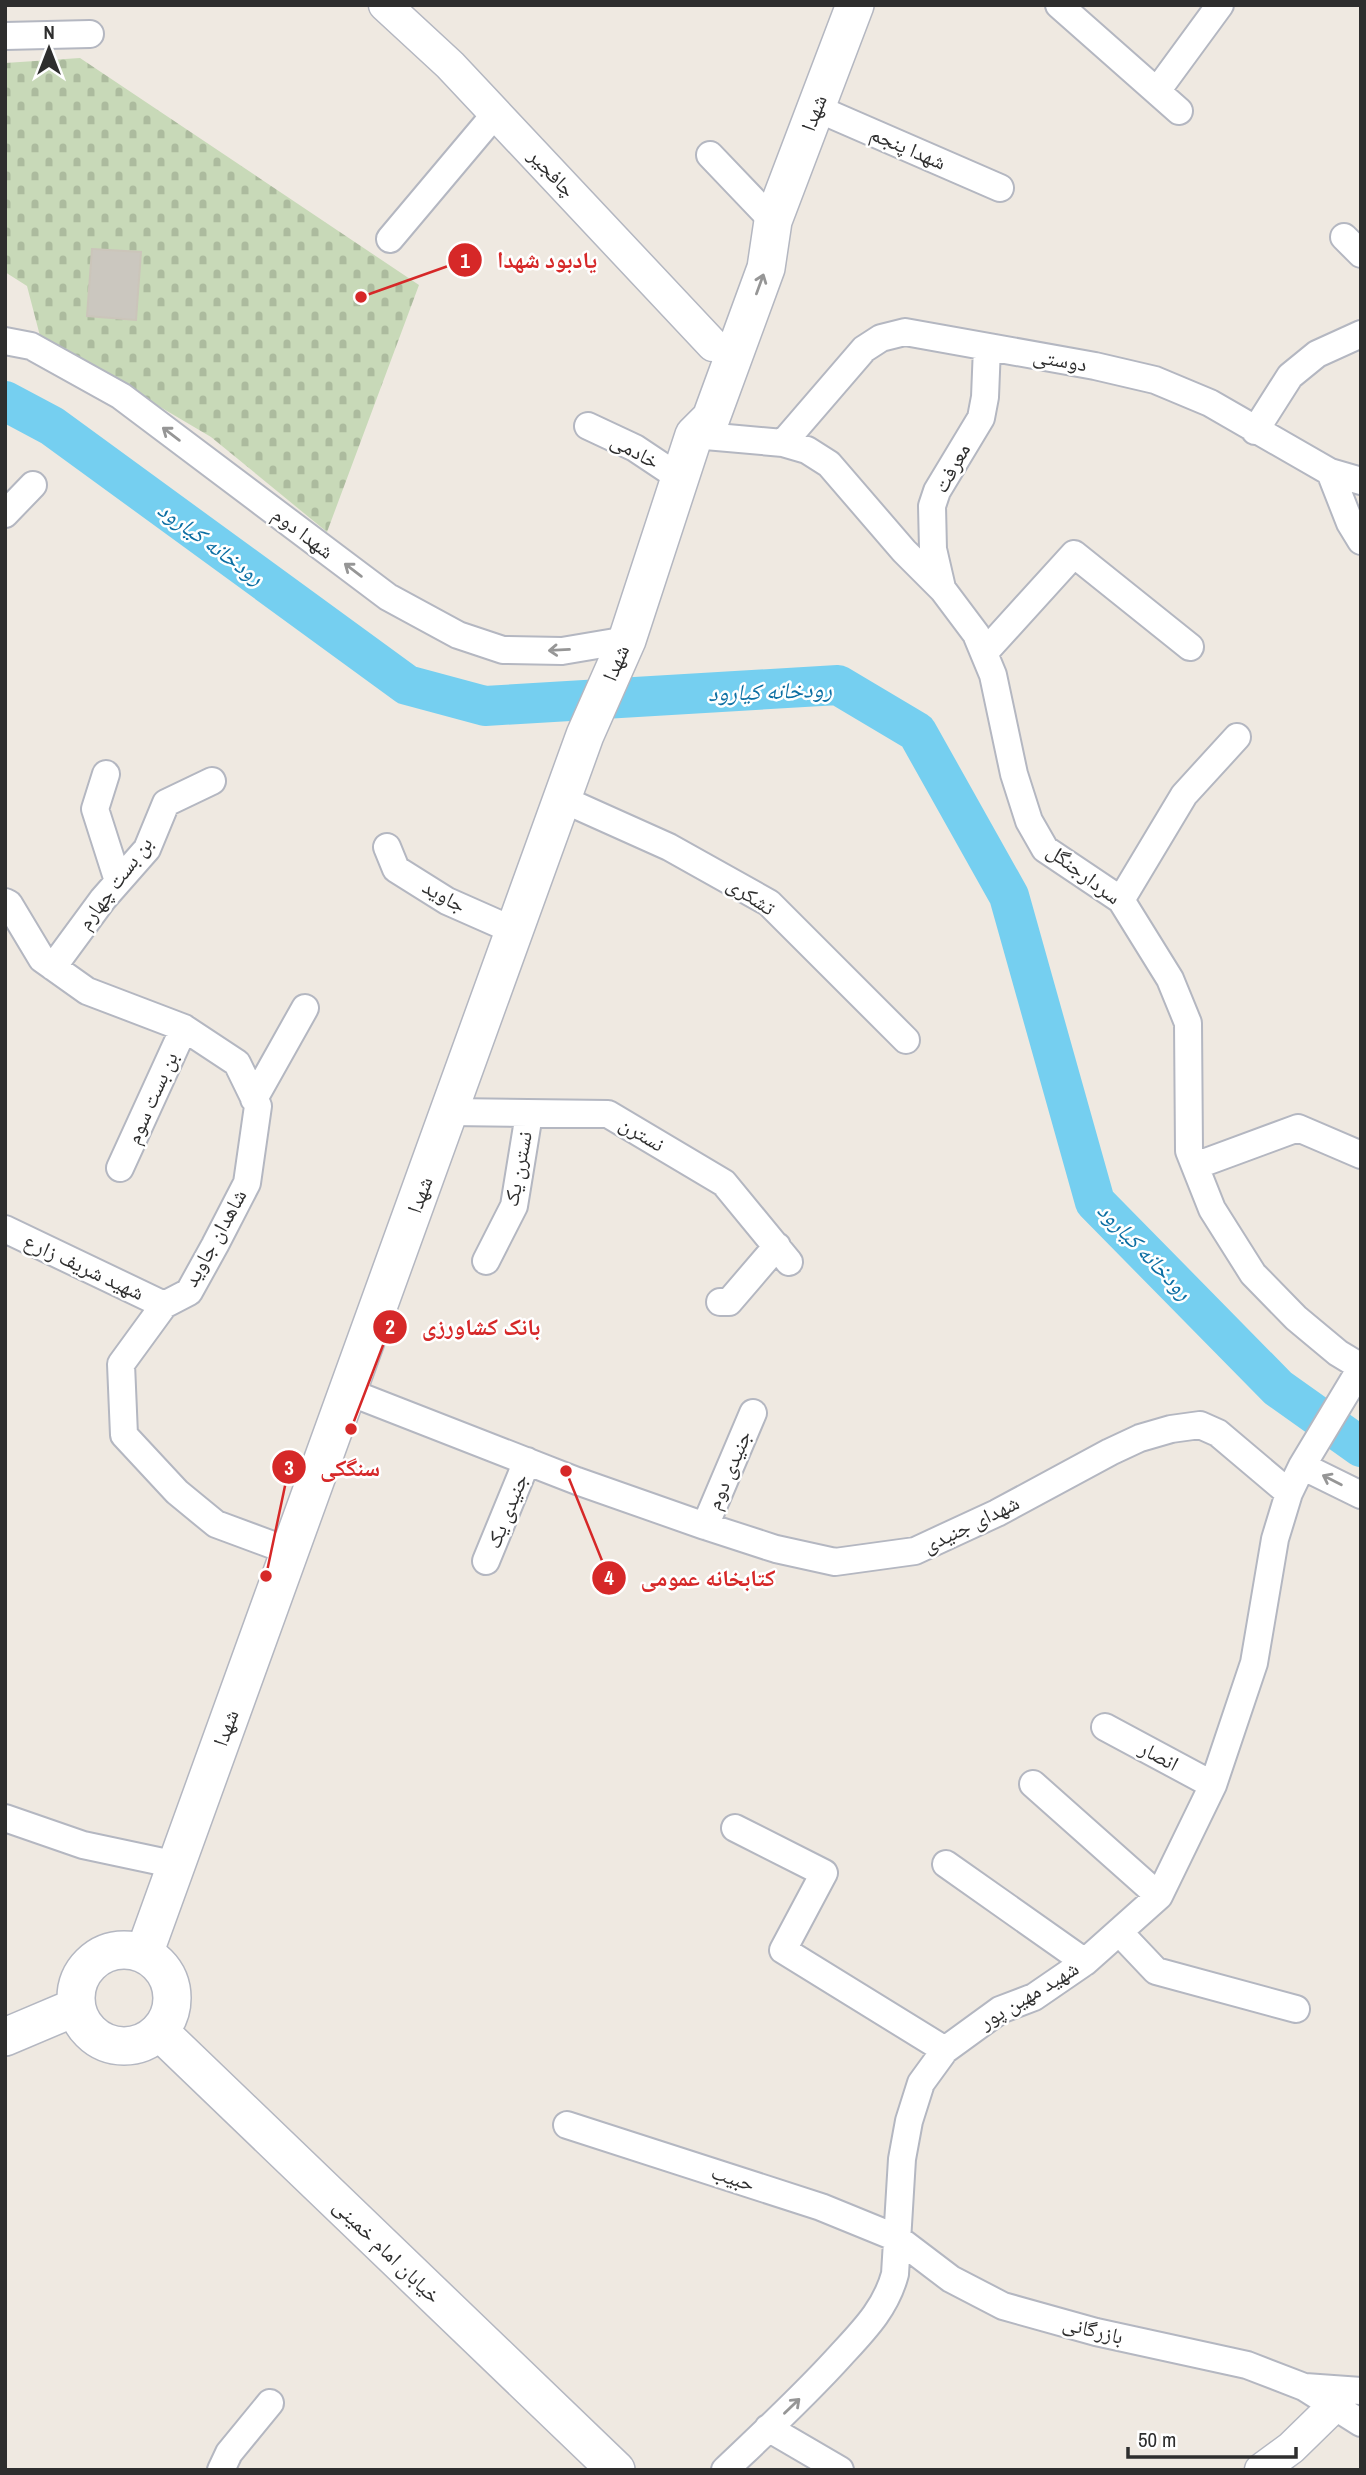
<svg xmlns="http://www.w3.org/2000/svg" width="1366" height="2475" viewBox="0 0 1366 2475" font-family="'Archivo Narrow','Noto Naskh Arabic',sans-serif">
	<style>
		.cemetery { fill: url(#cemetery-stones) }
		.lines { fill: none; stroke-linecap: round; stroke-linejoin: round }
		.river { stroke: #75cff0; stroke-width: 40 }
		.building { fill: #cbc7bf; stroke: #cbc5ba; stroke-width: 2 }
		.minor-casing { stroke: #b4b7c1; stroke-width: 30 }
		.tertiary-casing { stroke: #b4b7c1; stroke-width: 35 }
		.secondary-casing { stroke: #b4b7c1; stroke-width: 40 }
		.minor { stroke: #fff; stroke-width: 26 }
		.tertiary { stroke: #fff; stroke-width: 32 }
		.secondary { stroke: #fff; stroke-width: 37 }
		.oneway { stroke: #969696 }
		.labels { text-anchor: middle; stroke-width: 5; stroke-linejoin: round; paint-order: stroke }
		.street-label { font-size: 21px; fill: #2e2e2e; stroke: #fff }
		.water-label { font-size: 23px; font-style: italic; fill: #0d6fa3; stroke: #fff }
		.leader { fill: none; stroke: #d62828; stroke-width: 2.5 }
		.callout-dot { fill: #d62828; stroke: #fff; stroke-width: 2.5 }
		.mark-label { font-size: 21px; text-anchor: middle; font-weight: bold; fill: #fff }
		.callout-label { font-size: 23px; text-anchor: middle; font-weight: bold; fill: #d62828; stroke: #fff; stroke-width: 5; stroke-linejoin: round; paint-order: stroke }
	</style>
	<defs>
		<pattern id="cemetery-stones" width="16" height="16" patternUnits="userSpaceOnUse" patternTransform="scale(1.75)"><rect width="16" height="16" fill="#c8d9b8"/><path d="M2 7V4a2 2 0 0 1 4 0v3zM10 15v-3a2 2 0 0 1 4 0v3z" fill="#acbb9e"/></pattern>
	</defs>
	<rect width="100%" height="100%" fill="#efe9e1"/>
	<path class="cemetery" d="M80,58L419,285L327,532L211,437L40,336L27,286L5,272V63Z"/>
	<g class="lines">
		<path class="river" d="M5,401L52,426L407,685L485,706L838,685L917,732L1009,896L1095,1202L1278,1388L1361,1447"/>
	</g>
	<path class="building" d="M92,249L141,252L136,320L87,316Z"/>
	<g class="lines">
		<defs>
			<path id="minor" d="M1059,5L1179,111
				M5,36L90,34
				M1157,91L1220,5
				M816,108L1000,188
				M710,155L773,221
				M1344,237L1361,254
				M390,239L496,113
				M5,341L31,346L121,396L388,597L458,635L503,650L562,651L627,640
				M588,426L635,448L680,478
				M1255,431L1290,376L1317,354L1361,334
				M694,435L783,443L807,450L829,464L904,551L943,590L976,634L993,675L1014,774L1029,821L1045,849L1121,900L1170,979L1188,1023L1189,1151L1212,1209L1253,1274L1296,1318L1338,1353L1361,1367
				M783,443L864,349L881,338L905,332L1095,366L1155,380L1210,403L1330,472L1361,481
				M1330,472L1350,523L1361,541
				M5,514L33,485
				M942,588L933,549L932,506L937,491L981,418L985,397L987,347
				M985,652L1074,554L1190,647
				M106,774L95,809L118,881
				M562,799L669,847L769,903L906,1040
				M387,847L396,869L447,901L515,931
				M1121,900L1184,795L1237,737
				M5,902L9,904L42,959L87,991L184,1028L237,1063L258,1106L247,1183L215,1245L189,1292L164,1305L121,1364L124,1435L177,1492L216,1524L289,1551
				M53,967L103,899L147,849L166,803L212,781
				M254,1099L305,1008
				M450,1112L608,1114L724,1183L789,1262
				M1195,1166L1298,1128L1361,1155
				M120,1168L184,1028
				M5,1229L164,1305
				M486,1261L514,1206L529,1114
				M720,1302H729L777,1246
				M349,1392L577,1481L705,1526L776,1549L835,1562L915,1551L997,1513L1110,1452L1140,1438L1171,1429L1200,1425L1218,1433L1289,1493
				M1302,1466L1361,1495
				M705,1526L753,1413
				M486,1561L527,1461
				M1105,1727L1213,1785
				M1033,1784L1159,1896
				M5,1818L83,1845L177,1865
				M735,1828L824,1873L783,1950L945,2050
				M946,1864L1085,1962
				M1119,1932L1156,1971L1296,2009
				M567,2125L821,2207L897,2238L951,2279L1003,2306L1096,2332L1247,2365L1304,2387L1361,2423
				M1305,2387L1361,2391
				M768,2428L840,2470
				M221,2470L229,2453L270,2403
				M725,2470C765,2432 805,2395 841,2355C864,2330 886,2308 895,2274L902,2159L909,2121L921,2083L945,2050L1000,2010L1034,1997L1085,1962L1159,1896L1213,1785L1254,1663L1275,1539L1289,1493L1302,1466L1361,1368"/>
			<path id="tertiary" d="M385,5L450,65L713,345
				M1261,2470L1291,2448L1334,2406"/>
			<path id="secondary" d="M76 1998a48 48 0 1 1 96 0a48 48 0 1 1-96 0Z
				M144,1954L585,735L627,640L694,435L711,418L766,268L773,221L855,5
				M159,2031L616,2470
				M5,2037L76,2007"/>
		</defs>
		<use href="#minor" class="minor-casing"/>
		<use href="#tertiary" class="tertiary-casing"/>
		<use href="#secondary" class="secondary-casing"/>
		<use href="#minor" class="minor"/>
		<use href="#tertiary" class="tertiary"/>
		<use href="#secondary" class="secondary"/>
	</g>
	<defs><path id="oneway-shaft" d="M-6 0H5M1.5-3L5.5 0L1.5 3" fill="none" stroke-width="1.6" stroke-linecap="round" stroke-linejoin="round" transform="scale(1.75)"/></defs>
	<g class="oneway">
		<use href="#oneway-shaft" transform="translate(760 284) rotate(-70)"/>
		<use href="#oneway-shaft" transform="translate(171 434) rotate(-143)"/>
		<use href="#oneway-shaft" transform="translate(353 570) rotate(-143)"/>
		<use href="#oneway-shaft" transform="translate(559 650) rotate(177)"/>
		<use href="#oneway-shaft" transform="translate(1332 1480) rotate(-153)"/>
		<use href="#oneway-shaft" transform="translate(792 2406) rotate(-44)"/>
	</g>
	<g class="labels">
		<g class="street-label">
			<text transform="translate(814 113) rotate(-69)" y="7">شهدا</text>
			<text transform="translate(908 148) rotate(23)" y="7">شهدا پنجم</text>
			<text transform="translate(552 173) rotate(47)" y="7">چافجیر</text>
			<text transform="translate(1060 360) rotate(10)" y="7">دوستی</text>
			<text transform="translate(635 451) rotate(29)" y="7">خادمی</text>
			<text transform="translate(952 468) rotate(-61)" y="7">معرفت</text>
			<text transform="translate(303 533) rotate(37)" y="7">شهدا دوم</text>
			<text transform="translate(616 663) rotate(-67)" y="7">شهدا</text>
			<text transform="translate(1084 874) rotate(37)" y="7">سردارجنگل</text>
			<text transform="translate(115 883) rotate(-53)" y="7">بن بست چهارم</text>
			<text transform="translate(444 896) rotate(29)" y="7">جاوید</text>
			<text transform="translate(751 896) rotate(33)" y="7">تشکری</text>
			<text transform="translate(152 1098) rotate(-66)" y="7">بن بست سوم</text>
			<text transform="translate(642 1134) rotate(31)" y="7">نسترن</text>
			<text transform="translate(518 1169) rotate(-79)" y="7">نسترن یک</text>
			<text transform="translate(420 1195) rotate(-70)" y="7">شهدا</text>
			<text transform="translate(215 1238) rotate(-61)" y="7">شاهدان جاوید</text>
			<text transform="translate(84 1267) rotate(25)" y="7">شهید شریف زارع</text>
			<text transform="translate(729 1470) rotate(-67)" y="7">جنیدی دوم</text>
			<text transform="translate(507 1511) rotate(-68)" y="7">جنیدی یک</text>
			<text transform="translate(971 1524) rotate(-26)" y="7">شهدای جنیدی</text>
			<text transform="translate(226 1728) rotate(-70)" y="7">شهدا</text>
			<text transform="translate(1159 1756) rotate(28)" y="7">انصار</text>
			<text transform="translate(1029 1995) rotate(-31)" y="7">شهید مهین پور</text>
			<text transform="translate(733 2178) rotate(18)" y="7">حبیب</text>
			<text transform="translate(387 2251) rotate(44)" y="7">خیابان امام خمینی</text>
			<text transform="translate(1093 2330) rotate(14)" y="7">بازرگانی</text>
		</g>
		<g class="water-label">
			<text transform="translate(211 543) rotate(36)" y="8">رودخانه کیارود</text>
			<text transform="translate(770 691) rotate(-2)" y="8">رودخانه کیارود</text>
			<text transform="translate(1145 1251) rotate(46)" y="8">رودخانه کیارود</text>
		</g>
	</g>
	<path class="leader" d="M361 297L465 260M351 1429L390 1327M266 1576L289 1467M566 1471L609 1578"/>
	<g class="callout-dot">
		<circle cx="361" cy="297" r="7"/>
		<circle cx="351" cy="1429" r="7"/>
		<circle cx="266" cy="1576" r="7"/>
		<circle cx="566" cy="1471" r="7"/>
		<circle cx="465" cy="260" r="18"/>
		<circle cx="390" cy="1327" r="18"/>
		<circle cx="289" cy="1467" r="18"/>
		<circle cx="609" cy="1578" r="18"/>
	</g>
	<g class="mark-label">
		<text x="465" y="268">1</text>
		<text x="390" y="1334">2</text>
		<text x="289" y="1475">3</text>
		<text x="609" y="1585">4</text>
	</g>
	<g class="callout-label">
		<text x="547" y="268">یادبود شهدا</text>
		<text x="481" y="1335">بانک کشاورزى</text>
		<text x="350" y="1476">سنگکى</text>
		<text x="708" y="1586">کتابخانه عمومى</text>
	</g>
	<rect width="1366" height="2475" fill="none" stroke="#2e2e2e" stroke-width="14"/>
	<g transform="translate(49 49)" stroke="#ffffff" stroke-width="5" paint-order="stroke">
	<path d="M0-5L12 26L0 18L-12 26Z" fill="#2e2e2e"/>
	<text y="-10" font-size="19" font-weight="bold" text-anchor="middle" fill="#2e2e2e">N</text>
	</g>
	<path d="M1128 2447v10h168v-10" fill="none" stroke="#2e2e2e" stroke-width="3.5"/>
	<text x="1138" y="2447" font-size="21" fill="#2e2e2e" stroke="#ffffff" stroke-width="5" paint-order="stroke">50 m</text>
</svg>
